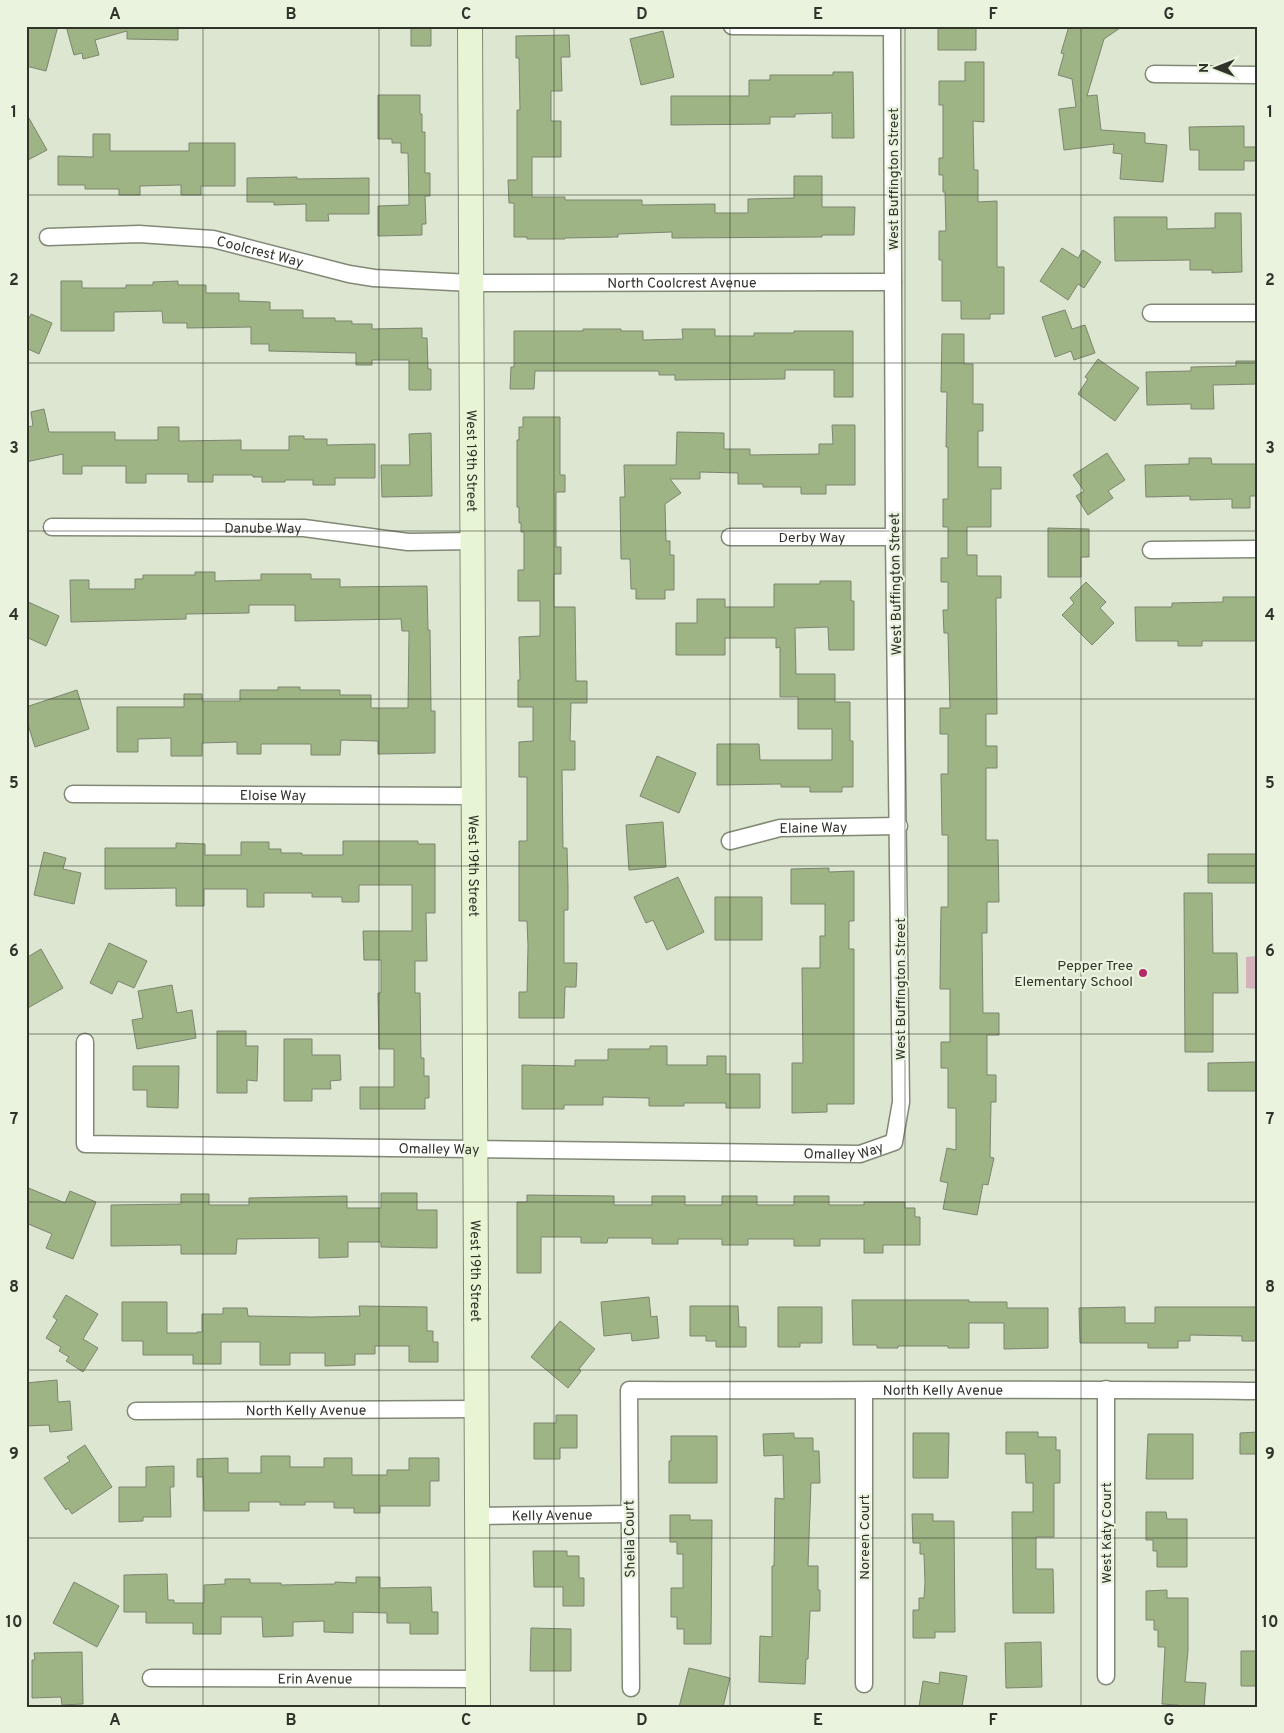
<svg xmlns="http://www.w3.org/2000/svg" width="1284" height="1733" viewBox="0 0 1284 1733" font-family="Overpass,sans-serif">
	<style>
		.green { fill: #d4b1bb }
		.building { fill: #9fb484; stroke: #7c8570 }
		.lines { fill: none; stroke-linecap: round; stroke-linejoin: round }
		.street-casing { stroke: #808975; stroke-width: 19 }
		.secondary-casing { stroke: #808975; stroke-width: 26 }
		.street { stroke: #fff; stroke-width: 16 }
		.secondary { stroke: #e8f5d5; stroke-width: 24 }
		.grid { fill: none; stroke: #2f332a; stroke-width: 1; stroke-opacity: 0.55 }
		.poi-dot { fill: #b42a68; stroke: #e9f3dd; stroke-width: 2 }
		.labels { text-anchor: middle; stroke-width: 4.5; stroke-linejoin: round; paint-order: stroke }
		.street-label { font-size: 14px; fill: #2f332a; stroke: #e9f3dd }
		.poi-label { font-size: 14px; fill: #2f332a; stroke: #e9f3dd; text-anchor: end }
		.neatline { fill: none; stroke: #2f332a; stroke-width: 2 }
		.grid-label { font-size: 16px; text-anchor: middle; font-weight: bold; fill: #2f332a }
	</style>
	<rect width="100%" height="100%" fill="#dce6d0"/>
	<path class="green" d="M1258,956V989L1246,988V957Z"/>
	<path class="building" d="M26,26H58L46,71L26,66Z
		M66,26H178V40L127,39V31L95,40L99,55L83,59L82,53L74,55Z
		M411,26H431V46H411Z
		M938,26H976V50H938Z
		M1069,26H1123L1104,39L1087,96L1097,95L1101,130L1145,133V143L1167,145L1163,182L1120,179L1122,154L1113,153L1114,144L1064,150L1059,109L1076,107L1072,79L1058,75L1064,54L1061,53Z
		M663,31L674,77L641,85L630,39Z
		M569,35L570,57H561L562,91H551V121H561V157H532V197H565V200H642V205L715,204V213H748V199L794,198V176H822V207H855L854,235H822V237L672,238V232L618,234V237L565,238V239H527V237H514V203H509L508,180H517V110H520L519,58H516V36Z
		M965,62H984V122L973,121L974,170H978V202L997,201V267H1004V314H990V319H961V301H942V260H939V231H946L945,192H943V175H939V158H943V105H939V81H965Z
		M833,72H853L854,138H832V113L795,114V117H770V124L671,125V96H749V80H770V75H833Z
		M378,95H420V114H422V132H425V173H430V196H425L426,224H422V235L378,236V206L409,205L408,153H401V143H392V139H378Z
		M26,113L47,150L26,161Z
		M1244,126V147H1258V161H1244V170H1199V150H1190L1189,127Z
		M93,134H110V151H189V143H235V186H201V195H181V185L140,186V195H119V189H85V185H58V156L93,157Z
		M297,177V179L369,178V214H328L329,221H306V204L274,205V202H247V178Z
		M1215,213H1241L1242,272L1212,273V270H1190V260L1115,261L1114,217H1167V229L1215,228Z
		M1062,248L1078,258L1083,250L1101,262L1084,288L1078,284L1068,300L1040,281Z
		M61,281H82V288H126V285H153V282L178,281V285H206V293H239V301L270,302V310H303V318H335V321H352V324H372V329L422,328V338H427L428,369H431V390H409V360H372V365H356V353L269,351V344H251V327L187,328V323H163L162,311L114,312V331H61Z
		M1065,310L1072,329L1085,325L1095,353L1074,360L1071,351L1055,357L1042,317Z
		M31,314L52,323L39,354L26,348V324Z
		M583,329H621V331H643V340L683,339L682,329H715V336H754V333H794V331H853V397H834V370H785V379L675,380V375H659V371H535L534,389H510L511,367H514V331H583Z
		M942,334H964V364H973V404H983V431H978V467H1001V489H991V527H967V555H977V576H1001V598H996L997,714H986V746H997V768H986V840H998L999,902H987V933H982L983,1013H999V1035H987V1075H996V1102H991L990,1157L994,1158L988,1185L983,1184L977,1215L943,1209L948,1183L940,1181L947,1148L956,1150V1108H948V1068H941V1042H950V989H940L941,907H948V835H942L941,774H948V734H940V708H950L948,633H944L943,610H948V582H941V558H948V527H943V499H948V447H946L947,392H941Z
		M1098,359L1139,388L1115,421L1078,394L1088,379L1085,377Z
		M1236,361H1258V384L1213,385L1214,409H1191V404L1147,405L1146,372L1191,371V367L1236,366Z
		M44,409L49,432H115V440H158V427H179V441L241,440V450H289V436H304V439H327V445L375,444V478H335V485H313V480H285V482H262V477H253V475H213V482H188V474H146V483H126V466H82V474H63V454L26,462V427L33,426L31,412Z
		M523,417H560V475H565V492H556V547H561V574H554V607H575L576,681H587V703H571L570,741H575V770H562L563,848H567L568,887V910H564V963H577L576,987H565L564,1018H519V992H527L528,946L527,921H519V841H527V777H519V742L533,741V707H518V680H520L519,637L540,636V601H518V570H524V532H521V523H519V507H517V440H519V427H523Z
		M832,425H855V485H826V494H801V487H763V484H738V473L700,472V479H670L681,493L665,504L666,541H670V555H674V590H665V599H636V589H631L630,559H621L620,497H625L624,465H676L677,432L724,433V449H750V455L819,454V444H833Z
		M431,433L432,496L382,497L381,465H410L409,434Z
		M1107,453L1125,480L1108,491L1113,498L1088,515L1076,496L1084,491L1073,475Z
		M1189,458H1211L1212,464H1258V496H1250V508H1232V499L1190,500V496L1146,497L1145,465L1189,464Z
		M1048,528L1089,529V557H1081V577H1048Z
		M195,572H215V581L261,580V574H311V579H340V587L427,586L428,630H430L431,711H435V753L378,754V741L341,740L340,755H311V744H261V754H237V742L202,743V756H171V738L138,739V752H117V707H184V694H202V701H240V690H278V687H300V690H340V695H371V708H408L409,631H402L401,619L295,621V605H249V613L186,614V619L71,622L70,580H89V589H135V579H143V575H195Z
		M820,581H851V601H854V650H829L828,627L795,628L796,674H835V702H850V741H853V787H842V792H810V787H781V784L717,785V744H759L760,760H832V729H798V697H780V647L776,648V638H725V655H676V623H697V599H725V607H774V584H820Z
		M1086,582L1106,602L1100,608L1114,623L1092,645L1062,615L1074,603L1070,598Z
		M1223,597H1258V641H1202V646H1178V641H1136L1135,607H1172V603L1223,602Z
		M26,601L59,616L46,646L26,637Z
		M77,690L89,729L35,747L26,718V707Z
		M657,756L696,773L679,813L640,796Z
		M663,822L666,867L629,870L626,825Z
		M343,841H418V844H435V913H426L427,961H415V993H420L421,1058H424V1076H429V1098H425V1109H360V1087H394V1049H379L378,993H381V960H364L363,931H412V885H359V902H342V897H312V893H264V907H247V889H204V906H176V888L105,889V848H176V843L205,844V855H241V842H269V849H281V853H302V855H343Z
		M44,852L66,858L63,869L81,873L74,904L34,895Z
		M1208,854H1256V883H1208Z
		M829,868V872L854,871V921H849V949H854V1104H827V1112L792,1113V1063H803L802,968H820V936H825V904H791V869Z
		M678,877L704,932L667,950L653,920L646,923L634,897Z
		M1184,893H1212L1213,953H1237L1238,993H1213V1052H1185Z
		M715,897H762V940H715Z
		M109,943L147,961L134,988L118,981L112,994L90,983Z
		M41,949L63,988L26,1009V958Z
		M172,985L177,1013L192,1010L196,1038L137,1049L132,1020L143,1018L138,991Z
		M217,1031H246V1046H258L257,1081L247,1080V1093H217Z
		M284,1039H312V1055H340L341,1080L330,1081L331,1089H312V1101H284Z
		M650,1046H667V1065H707V1056H726V1074H760V1108H726V1103H684V1106H649V1098L603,1097V1105H564V1109H522V1065L575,1066V1060H608V1049H650Z
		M1257,1062V1091H1208V1063Z
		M133,1066H179L178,1108L147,1107V1090H133Z
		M26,1187L65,1203L70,1191L96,1202L73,1259L46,1248L52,1234L26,1223Z
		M381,1193H417V1210H437V1248L381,1247V1242H348V1257L319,1258V1238L237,1239L236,1254H181V1245L111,1246V1205L181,1204V1194H209V1205H249V1198L347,1196V1208H381Z
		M527,1195L614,1196V1205H652V1196H685V1205H722V1196H757V1205H794V1196H829V1205H864V1202H905V1208H915V1217H920V1245H883V1253H864V1239H820V1246H794V1239H748V1245H722V1239H678V1244H652V1238H608L607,1243H581V1237H541V1273H517V1202H527Z
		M66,1295L98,1314L83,1339L98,1348L83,1372L66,1361L69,1357L59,1351L61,1347L46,1338L57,1320L53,1317Z
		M649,1297L651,1317L657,1316L659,1338L632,1341L631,1333L604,1336L601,1302Z
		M852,1300H969V1302H1007V1308H1048V1348L1004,1349V1323H969V1348H948V1346H898V1348H877V1345H853Z
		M122,1302H167V1333H197V1332H202V1314H223V1308H247L248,1316L311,1317L360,1316L359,1306L427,1307V1331H433V1342H438V1362H409V1346H375V1354H355V1365L325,1366V1353H290V1365H260V1342H221V1364H193V1355H143V1341H122Z
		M690,1306H738L739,1327H746V1347H716V1341H706V1336H690Z
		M778,1307H822V1343H800V1347H778Z
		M1125,1307V1323H1155V1307H1258V1341H1242V1336L1190,1335V1341H1178V1348H1148V1343H1080L1079,1308Z
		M560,1321L595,1349L579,1369L581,1371L568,1388L531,1357Z
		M57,1380L58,1402L70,1401L72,1430L50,1432L49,1425L26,1426V1383Z
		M556,1415H577V1448H560V1459H534V1423H556Z
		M1006,1432H1038V1437H1056V1450H1060V1483H1054V1537H1036V1569H1053L1054,1613H1013L1012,1512H1033V1483H1026L1025,1454H1006Z
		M1258,1432V1454H1240V1433Z
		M794,1433V1438H813V1451H819L820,1483H811L808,1566H818V1590H820V1611H810L808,1659H806L805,1684L759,1682L760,1636L772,1637V1566H774L775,1498L784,1499L783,1455L764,1456L763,1434Z
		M913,1433H949L948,1478H913Z
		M1148,1434H1193V1479H1146Z
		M671,1436H717V1483H669V1461H671Z
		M85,1445L112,1487L72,1514L68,1508L66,1510L44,1478L70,1461L67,1457Z
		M261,1456H290V1467H324V1458H352V1475H387V1470H409V1458H439V1481H430V1506H380V1513H354V1508H334V1502H305V1505H280V1502H249V1511H204L203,1477H197V1459L228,1458V1473H261Z
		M174,1466V1487H170L171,1517H143V1521L119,1522V1487H146V1467Z
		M1146,1512H1166L1167,1519H1187V1567H1157V1551H1153V1540H1146Z
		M912,1514H933V1521H954L955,1632H935V1638H913V1610H919V1598H924L925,1583L924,1554H920V1543H913Z
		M670,1515H690V1520H712L711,1644H684V1629H677V1617H671V1588H683V1554H677V1542H670Z
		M533,1551H567V1556H579V1578H584V1606H563V1587H534Z
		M167,1574L168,1600H174V1603H204V1585L225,1584V1579H250V1583H281V1585L335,1584V1582L356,1583V1577H380V1588L431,1587L432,1612H438V1634H410V1623H387V1613L353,1612V1633L324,1632V1621L293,1622V1636L263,1637L262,1617H221V1634H193V1623H146V1612H124V1575Z
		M74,1582L119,1606L97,1647L53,1623Z
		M1167,1590V1598H1188V1651L1185,1682L1206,1683L1204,1707H1178V1705L1162,1704L1165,1647H1158V1630H1154V1620H1146V1591Z
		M531,1628L571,1629V1671H530Z
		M1041,1642L1042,1687L1006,1688L1005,1643Z
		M1241,1651H1258V1686H1241Z
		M82,1652L83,1704L62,1705L61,1697L32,1698V1660H35L34,1653Z
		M689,1668L730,1678L723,1707H679Z
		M940,1672L967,1676L962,1707H919L923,1681L939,1684Z"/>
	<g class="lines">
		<defs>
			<g id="street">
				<path d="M732,26L892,27"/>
				<path d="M1154,74L1258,75"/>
				<path id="s1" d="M48,237L139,234L213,239L349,274L374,278L471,283L893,282"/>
				<path d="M1151,313H1258"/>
				<path id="s2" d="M52,527L304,528L408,542L473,541"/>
				<path id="s3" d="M730,537H894"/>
				<path d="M1151,550L1258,549"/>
				<path id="s4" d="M73,794L473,796"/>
				<path id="s5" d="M730,841L780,828L899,826"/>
				<path id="s6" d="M85,1042V1144L860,1154L894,1142L901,1102L894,537L892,26"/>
				<path d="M1106,1389V1676"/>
				<path d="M864,1391V1684"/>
				<path id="s7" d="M136,1411L477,1409"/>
				<path id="s8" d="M476,1516L629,1514"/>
				<path id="s9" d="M151,1678L478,1679"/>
				<path id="s10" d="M631,1688L629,1390C838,1391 1048,1388 1258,1391"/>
			</g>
			<g id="secondary">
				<path id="s11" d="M470,26L478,1707"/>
			</g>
		</defs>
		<use href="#street" class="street-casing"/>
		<use href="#secondary" class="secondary-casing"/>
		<use href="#street" class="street"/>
		<use href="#secondary" class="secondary"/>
	</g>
	<path class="grid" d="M203,26V1707M379,26V1707M554,26V1707M730,26V1707M905,26V1707M1081,26V1707M26,195H1258M26,363H1258M26,531H1258M26,699H1258M26,866H1258M26,1034H1258M26,1202H1258M26,1370H1258M26,1538H1258"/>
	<circle class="poi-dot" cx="1143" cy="973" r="5"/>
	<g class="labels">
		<g class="street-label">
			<text transform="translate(893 179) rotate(-90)" y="5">West Buffington Street</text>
			<text dy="5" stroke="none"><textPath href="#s1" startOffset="214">Coolcrest Way</textPath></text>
			<text dy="5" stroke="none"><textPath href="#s1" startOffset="639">North Coolcrest Avenue</textPath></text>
			<text dy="5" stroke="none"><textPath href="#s11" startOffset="435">West 19th Street</textPath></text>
			<text dy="5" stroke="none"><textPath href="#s2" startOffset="211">Danube Way</textPath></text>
			<text dy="5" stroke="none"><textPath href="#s3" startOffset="82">Derby Way</textPath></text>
			<text transform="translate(895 584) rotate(-91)" y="5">West Buffington Street</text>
			<text dy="5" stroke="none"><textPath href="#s4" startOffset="200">Eloise Way</textPath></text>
			<text dy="5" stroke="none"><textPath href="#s5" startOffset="85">Elaine Way</textPath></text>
			<text dy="5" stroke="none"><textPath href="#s11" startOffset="840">West 19th Street</textPath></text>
			<text transform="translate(900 989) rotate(-90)" y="5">West Buffington Street</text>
			<text dy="5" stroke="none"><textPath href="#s6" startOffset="456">Omalley Way</textPath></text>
			<text dy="5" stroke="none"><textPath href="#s6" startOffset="861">Omalley Way</textPath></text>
			<text dy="5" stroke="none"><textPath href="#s11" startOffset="1245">West 19th Street</textPath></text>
			<text dy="5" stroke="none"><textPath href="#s10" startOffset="612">North Kelly Avenue</textPath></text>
			<text dy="5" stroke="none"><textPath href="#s7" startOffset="170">North Kelly Avenue</textPath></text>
			<text dy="5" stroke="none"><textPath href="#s8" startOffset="76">Kelly Avenue</textPath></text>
			<text transform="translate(1106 1533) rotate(-90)" y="5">West Katy Court</text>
			<text transform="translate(864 1537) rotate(-90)" y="5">Noreen Court</text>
			<text transform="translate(629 1539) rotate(-91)" y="5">Sheila Court</text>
			<text dy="5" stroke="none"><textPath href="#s9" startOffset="164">Erin Avenue</textPath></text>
		</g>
		<g class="poi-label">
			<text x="1133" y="970">Pepper Tree<tspan x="1133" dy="16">Elementary School</tspan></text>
		</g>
	</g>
	<rect width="1284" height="1733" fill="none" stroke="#e9f3dd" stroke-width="55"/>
	<g transform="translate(1216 68) rotate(270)" stroke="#e9f3dd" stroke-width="4" paint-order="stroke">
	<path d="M0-4L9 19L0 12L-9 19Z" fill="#2f332a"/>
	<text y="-8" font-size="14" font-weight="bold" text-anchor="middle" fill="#2f332a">N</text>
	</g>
	<rect x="28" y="28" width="1228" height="1678" class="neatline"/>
	<g class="grid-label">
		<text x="115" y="19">A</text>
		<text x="291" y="19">B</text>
		<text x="466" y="19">C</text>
		<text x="642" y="19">D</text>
		<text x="818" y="19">E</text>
		<text x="993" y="19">F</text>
		<text x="1169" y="19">G</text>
		<text x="14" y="117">1</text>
		<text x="1270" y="117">1</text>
		<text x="14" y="285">2</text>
		<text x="1270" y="285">2</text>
		<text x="14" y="453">3</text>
		<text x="1270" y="453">3</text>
		<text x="14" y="620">4</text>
		<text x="1270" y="620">4</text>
		<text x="14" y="788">5</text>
		<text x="1270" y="788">5</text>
		<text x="14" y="956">6</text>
		<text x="1270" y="956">6</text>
		<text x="14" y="1124">7</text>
		<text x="1270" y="1124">7</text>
		<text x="14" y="1292">8</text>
		<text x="1270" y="1292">8</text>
		<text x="14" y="1459">9</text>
		<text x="1270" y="1459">9</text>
		<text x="14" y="1627">10</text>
		<text x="1270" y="1627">10</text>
		<text x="115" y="1725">A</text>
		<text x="291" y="1725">B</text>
		<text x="466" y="1725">C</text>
		<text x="642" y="1725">D</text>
		<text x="818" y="1725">E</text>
		<text x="993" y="1725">F</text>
		<text x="1169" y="1725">G</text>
	</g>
</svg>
